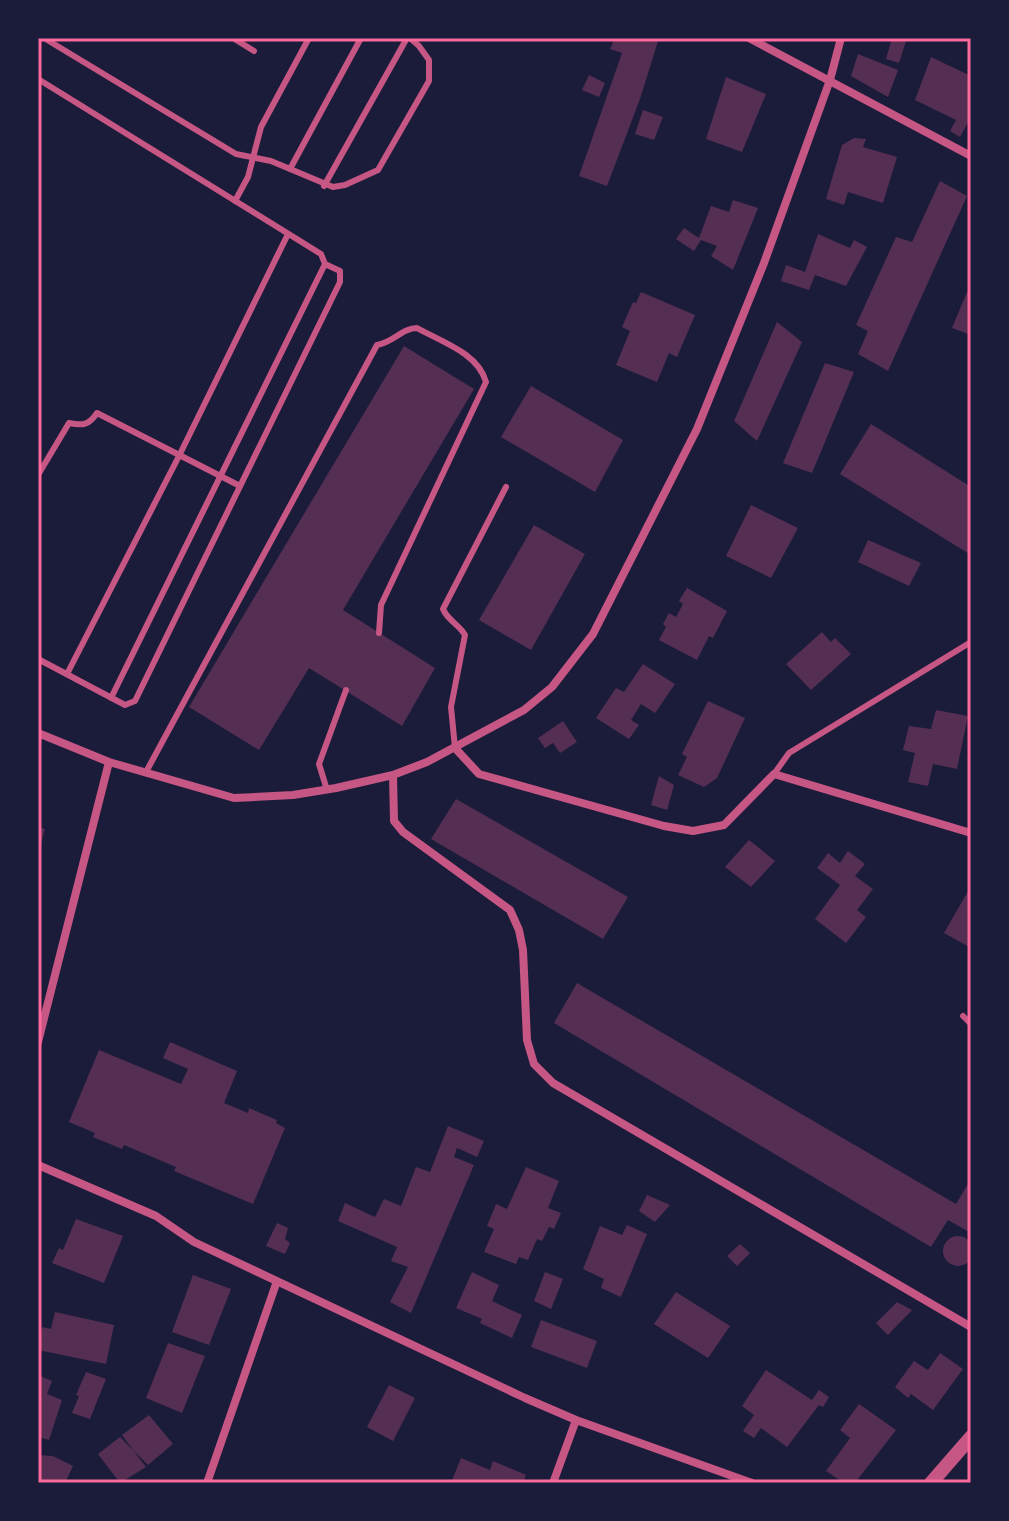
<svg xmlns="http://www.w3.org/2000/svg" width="1009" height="1521" viewBox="0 0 1009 1521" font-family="'Sofia Sans Condensed',sans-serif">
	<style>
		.building { fill: #542f53 }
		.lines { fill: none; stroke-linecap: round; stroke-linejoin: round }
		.service { stroke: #c65784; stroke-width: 6 }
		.minor { stroke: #c65784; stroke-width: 8 }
		.tertiary { stroke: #c65784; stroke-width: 14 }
		.neatline { fill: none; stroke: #ff6b9d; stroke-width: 3 }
	</style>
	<rect width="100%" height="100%" fill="#1b1b3a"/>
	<path class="building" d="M615,38H659L640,99L607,186L579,176L622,53L610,49Z
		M892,38H907L899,63L886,59Z
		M858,54L898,70L888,97L851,76Z
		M931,57L971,76V117L960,137L950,131L956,120L915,100Z
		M589,75L605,83L599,97L582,90Z
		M726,77L766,94L742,152L706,139Z
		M643,110L663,117L654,140L635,134Z
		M854,138L866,139L863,147L897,157L883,203L848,192L844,205L826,199L842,145Z
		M940,181L967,196L888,371L858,354L868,331L856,325L896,237L912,242Z
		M733,200L758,208L733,270L711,256L717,246L701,240L694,251L676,239L684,228L699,238L711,206L729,212Z
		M818,234L850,248L854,240L867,247L846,286L815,275L809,290L781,281L786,265L805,272Z
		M641,292L695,315L677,357L669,353L657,382L616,365L630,331L622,327L633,302L636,303Z
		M967,292L971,294V335L952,328Z
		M777,322L802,342L757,441L734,421Z
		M404,346L474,389L343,610L435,668L402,726L309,668L259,750L189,707Z
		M825,363L854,372L812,473L783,463Z
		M531,386L623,440L595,492L501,437Z
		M871,424L971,487V555L840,474Z
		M751,505L798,528L771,578L726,556Z
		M534,525L585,554L531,650L479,620Z
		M868,540L921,563L909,586L858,562Z
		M687,588L727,611L713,638L709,636L697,660L659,640L666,627L663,624L669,613L676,617L683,604L679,601Z
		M822,632L831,642L835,638L851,654L811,690L786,664Z
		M643,664L675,684L655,713L641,704L631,720L639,725L629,739L596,718L616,688L624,692Z
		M708,701L745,718L717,778L704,787L678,775L687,757L682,754Z
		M936,710L968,716L957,769L933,764L928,786L908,782L915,753L903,750L909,726L931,729Z
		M563,721L577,742L560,753L553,743L545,748L538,738Z
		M659,776L674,785L667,810L651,805Z
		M456,799L628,897L603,939L431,839Z
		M38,827L45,829L39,851H38Z
		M749,840L775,861L751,887L725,867Z
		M848,851L865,864L855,876L873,889L857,910L866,917L846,943L815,919L840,885L817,868L828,853L840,863Z
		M971,886V948L944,933Z
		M577,983L956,1204L971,1179V1233L948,1220L931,1247L554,1023Z
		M170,1042L237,1071L224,1103L248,1113L249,1108L277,1120L276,1123L285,1128L253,1204L174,1171L176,1167L124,1145L122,1149L93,1137L95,1133L69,1122L99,1050L181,1084L188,1069L163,1058Z
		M448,1126L484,1141L477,1157L457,1148L454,1157L474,1165L411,1313L390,1302L408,1267L391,1261L397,1247L338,1221L345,1203L375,1217L384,1199L401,1206L416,1167L430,1172Z
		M526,1167L559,1181L548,1208L561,1213L554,1229L549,1227L542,1241L537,1239L528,1260L519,1257L516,1264L484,1252L494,1229L487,1226L496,1204L507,1209Z
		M647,1195L670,1205L655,1222L639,1211Z
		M76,1219L123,1236L104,1283L52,1263L59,1248L63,1250Z
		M277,1223L288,1228L285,1239L290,1243L285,1254L266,1246Z
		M627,1225L647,1234L621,1297L601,1288L604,1279L583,1269L600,1226L622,1235Z
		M943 1251a15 15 0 1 1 30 0a15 15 0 1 1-30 0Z
		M740,1244L750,1253L737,1266L727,1256Z
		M472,1272L499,1285L492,1301L522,1315L512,1338L480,1323L482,1319L456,1308Z
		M545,1272L563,1279L551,1309L534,1301Z
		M193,1275L231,1289L209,1345L172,1332Z
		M676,1292L730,1326L708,1358L654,1324Z
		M897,1302L912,1310L888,1335L876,1323Z
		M55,1312L114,1325L106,1364L38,1350L42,1327L51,1329Z
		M541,1320L597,1341L587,1368L531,1347Z
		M168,1343L205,1356L182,1413L146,1398Z
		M940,1353L963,1369L933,1410L911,1394L908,1398L895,1387L914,1361L928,1370Z
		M766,1370L812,1400L819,1390L829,1397L823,1407L819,1405L787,1447L761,1428L754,1438L743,1431L754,1415L742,1406Z
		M86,1372L106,1379L90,1419L72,1413L79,1396L76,1395Z
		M38,1375L52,1381L47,1394L62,1400L49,1440L38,1437Z
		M389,1385L415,1398L393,1441L367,1427Z
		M859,1404L896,1430L855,1483H844L826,1471L850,1438L840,1430Z
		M149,1415L173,1444L148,1465L133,1450L146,1467L120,1483L98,1454L120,1437L133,1450L122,1435Z
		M38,1455L53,1456L73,1466L65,1483H38Z
		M461,1458L490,1470L493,1461L526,1475L523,1483H451Z"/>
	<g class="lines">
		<path class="service" d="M44,38L236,154L271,161L333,187L345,185L378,170L429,81V60L419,46L410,38
			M233,38L254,51
			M38,79L321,254L325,264L111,698
			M290,169L361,38
			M324,186L407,38
			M235,201L248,177L261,127L309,38
			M38,475L69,423C83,426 89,425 97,413L240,486
			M38,659L125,705L135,701L340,282V271L325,264
			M67,674L179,456L288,234
			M455,748L451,707L465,635C459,624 448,621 443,609L506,487
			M146,772L377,345C394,342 402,328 417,328C442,342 478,353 486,382L381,605L379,633
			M774,774L789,753L971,642
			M327,790L319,764L346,690
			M963,1016L971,1024"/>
		<path class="minor" d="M749,38L971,156
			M38,733L109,762L234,798L293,795L336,788L393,775L427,762L524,710L552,687L593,634L697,429L764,263L830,80L841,38
			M455,748L479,774L664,826L693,831L724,825L774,774L971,833
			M393,775L394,821L403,832L510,910L519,930L523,950L527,1040L534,1064L553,1083L971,1327
			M38,1042L109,762
			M38,1165L156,1216L194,1242L525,1398L576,1420L752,1483
			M207,1483L277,1281
			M553,1483L576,1420"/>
		<path class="tertiary" d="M931,1483L971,1437"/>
	</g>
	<rect width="1009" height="1521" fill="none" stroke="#1b1b3a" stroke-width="80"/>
	<rect x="40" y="40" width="929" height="1441" class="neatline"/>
</svg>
